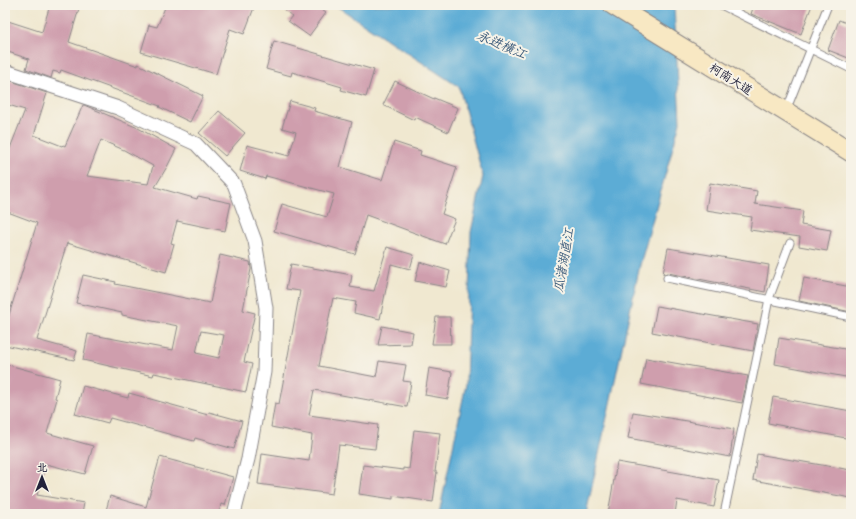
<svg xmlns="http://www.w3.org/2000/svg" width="856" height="519" viewBox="0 0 856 519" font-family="Kalam,'LXGW WenKai TC',sans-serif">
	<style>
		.water { fill: #5bacd5; stroke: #3e6788 }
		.building { fill: #cf9ead; fill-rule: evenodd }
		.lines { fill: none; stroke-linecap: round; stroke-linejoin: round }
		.lane-casing { stroke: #898586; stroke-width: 9 }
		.street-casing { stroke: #898586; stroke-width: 15 }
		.secondary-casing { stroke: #898586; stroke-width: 21 }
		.lane { stroke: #fff; stroke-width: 7 }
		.street { stroke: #fff; stroke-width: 13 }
		.secondary { stroke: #f8e8c3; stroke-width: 19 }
		.labels { text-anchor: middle; stroke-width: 4; stroke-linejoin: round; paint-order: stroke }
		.street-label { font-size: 12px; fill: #22223b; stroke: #f7f3e8 }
		.water-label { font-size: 13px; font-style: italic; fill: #395979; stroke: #f7f3e8 }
	</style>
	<rect width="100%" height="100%" fill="#f7f3e8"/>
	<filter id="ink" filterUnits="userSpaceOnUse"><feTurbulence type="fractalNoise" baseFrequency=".025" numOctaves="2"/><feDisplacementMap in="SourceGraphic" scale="8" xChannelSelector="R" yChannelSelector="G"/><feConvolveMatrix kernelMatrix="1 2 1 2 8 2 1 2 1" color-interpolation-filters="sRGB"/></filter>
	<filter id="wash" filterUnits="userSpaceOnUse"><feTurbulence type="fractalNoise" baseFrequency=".012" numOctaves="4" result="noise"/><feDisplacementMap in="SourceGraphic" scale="16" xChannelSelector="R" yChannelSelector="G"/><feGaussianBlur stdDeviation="0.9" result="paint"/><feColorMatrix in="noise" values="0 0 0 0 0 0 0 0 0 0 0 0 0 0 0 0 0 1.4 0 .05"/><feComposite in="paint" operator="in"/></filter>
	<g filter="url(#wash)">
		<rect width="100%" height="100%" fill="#f0e8d0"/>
		<path class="water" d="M335,5H674L680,122L640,265L586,514H439L466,384L471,232L483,176L459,87Z"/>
		<g id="blocks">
			<path class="building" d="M50,5H80L69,42L138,66V64L203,96L190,122L159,107L160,106L61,70L60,73L53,71L51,78L26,69L29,59L5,51V20L42,32Z
				M166,5H255L244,34L230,29L216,74L141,52L149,25L157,27Z
				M278,5H315L326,13L309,36L288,21L292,16Z
				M754,5H812L801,34L751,14Z
				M839,20L851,25V59L828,50Z
				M274,41L374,70L366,97L341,90L342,87L292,72L291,76L266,69Z
				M5,79L47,93L34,135L62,146L63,145L65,146L83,105H84L138,128L176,149L168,165L155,187L197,199L198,196L231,203L225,231L177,221L171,243L174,244L166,272L67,243L37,340L77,351L74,360L5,345V328L37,223L5,211V161L25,110L5,104ZM101,140L124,150L153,166L148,184L87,176Z
				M395,81L434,99V98L458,108L448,132L415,117L414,120L383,105Z
				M290,101L315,108L314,111L352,122L340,167L382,180L394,142L421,151L420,155L457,167L442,214L455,219L445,244L366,215L355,254L274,231L282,204L327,217L334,194L266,176L265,179L240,171L247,145L289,156L296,132L282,128Z
				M219,111L245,133L225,156L199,133Z
				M710,183L757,191L755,204L803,211L801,225L831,230L827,251L799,246L800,237L750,230L752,217L706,210Z
				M387,247L414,255L410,269L391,264L380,319L354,313L356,302L333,298L319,366L376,377L379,361L406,365L403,381L411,382L407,407L314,390L309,415L378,425L375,449L339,445L332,494L258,484L262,454L309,461L312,435L271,427L275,403L279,404L300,291L286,289L291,264L352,275L350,287L374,291Z
				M668,248L769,265L765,292L668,273L663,274Z
				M220,255L250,262L251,269L243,310L255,313L244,362L252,364L246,392L154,373L153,376L83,360L88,334L173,350L178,326L122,315V313L76,303L83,275L116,282L115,284L210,303ZM201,331L224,335L219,358L196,353Z
				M420,262L450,271L446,287L415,281Z
				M804,278L851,287V312L799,301Z
				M657,306L758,324L753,351L652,332Z
				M436,317H450L451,344H432Z
				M382,326L413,332L411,344L378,345Z
				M779,338L851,350V378L775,364Z
				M646,358L748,376L742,403L641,384Z
				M5,364L60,379L55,398L57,399L47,433L93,446L85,474L46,464L37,495L84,503L82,514H5Z
				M429,368L452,372L448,399L425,395Z
				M83,386L128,398L129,393L208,415L209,412L242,421L234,449L195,438L194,441L110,418L108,423L75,414Z
				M773,397L851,411V439L768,423Z
				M633,412L734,429L730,457L628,438Z
				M414,430L440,433L435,472H437L433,502L393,496V499L359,494L363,465L403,470V468L409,469Z
				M757,454L851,470V498L753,480Z
				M160,457L233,477L225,505L221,504L219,514H105L110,496L146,507Z
				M617,462L719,480L714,507L677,500L675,514H608Z"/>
		</g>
	</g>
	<g filter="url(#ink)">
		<use href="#blocks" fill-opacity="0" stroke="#898586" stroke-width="1"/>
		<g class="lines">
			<defs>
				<path id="lane" d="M721,5L851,69
					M786,111L828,5
					M667,278L851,317
					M724,514L769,299L790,243"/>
				<path id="street" d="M5,71L118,108L196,144L234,184L255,241L266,308L264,372L248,459L234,514"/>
				<path id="secondary" d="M613,5L851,152"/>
			</defs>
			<use href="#lane" class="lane-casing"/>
			<use href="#street" class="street-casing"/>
			<use href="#secondary" class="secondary-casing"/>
			<use href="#lane" class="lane"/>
			<use href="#street" class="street"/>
			<use href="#secondary" class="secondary"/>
		</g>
	</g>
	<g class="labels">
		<g class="street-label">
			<text transform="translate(731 79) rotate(32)" y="4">柯南大道</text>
		</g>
		<g class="water-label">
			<text transform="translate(502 44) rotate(23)" y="5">永进横江</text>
			<text transform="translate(563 260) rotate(-80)" y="5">瓜渚湖直江</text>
		</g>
	</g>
	<rect width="856" height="519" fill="none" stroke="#f7f3e8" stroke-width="20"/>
	<g transform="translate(42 477)" stroke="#f7f3e8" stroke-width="3" paint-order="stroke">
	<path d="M0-3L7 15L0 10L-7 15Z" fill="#22223b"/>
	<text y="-6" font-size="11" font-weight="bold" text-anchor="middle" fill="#22223b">北</text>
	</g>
</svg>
